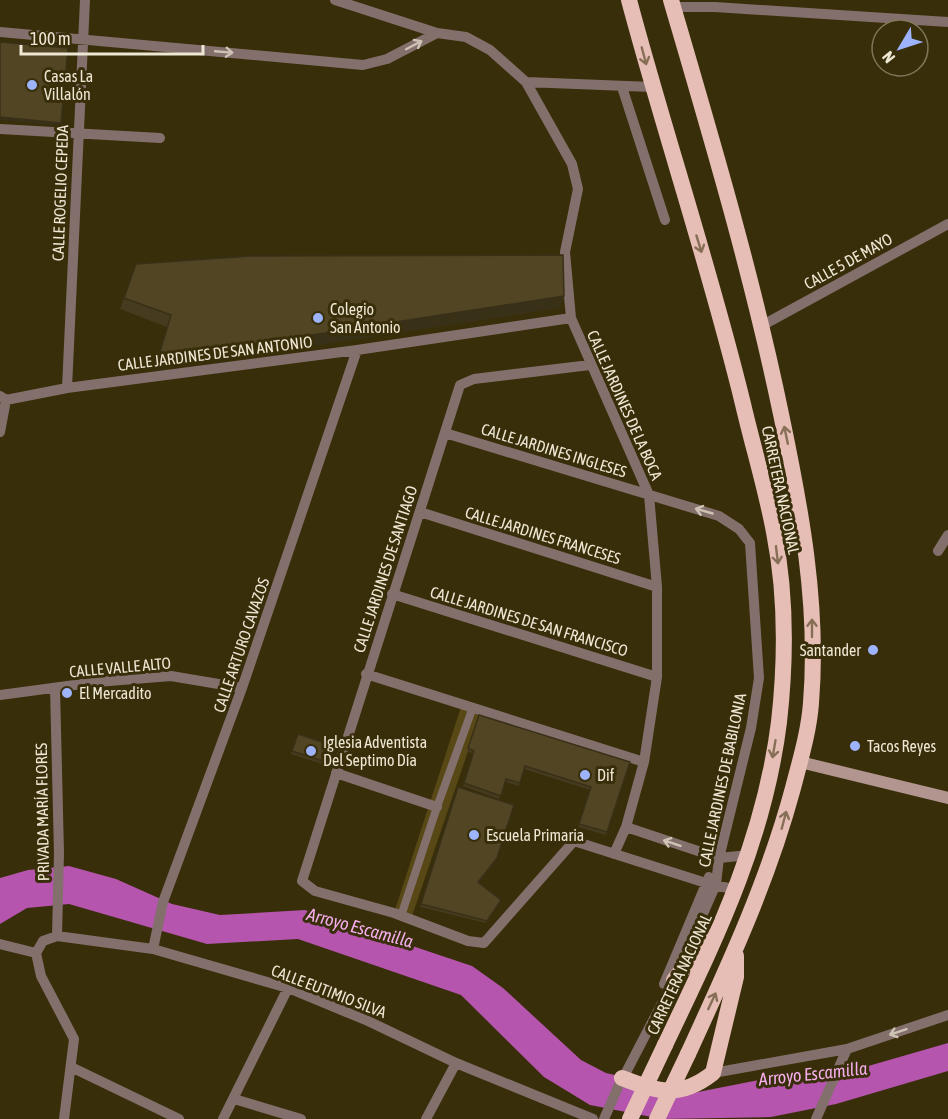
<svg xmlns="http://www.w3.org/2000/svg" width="948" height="1119" viewBox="0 0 948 1119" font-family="'Asap Condensed',sans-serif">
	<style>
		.green { fill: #584815 }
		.water { fill: #b555ad }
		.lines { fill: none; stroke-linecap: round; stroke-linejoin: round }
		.pedestrian { stroke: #83706d; stroke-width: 8 }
		.minor { stroke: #83706d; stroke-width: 10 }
		.secondary { stroke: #b2958f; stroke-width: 12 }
		.trunk { stroke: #e6beb6; stroke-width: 16 }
		.trunk-bridge { stroke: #e6beb6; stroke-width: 16 }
		.wall { fill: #463b1e }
		.shaded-wall { fill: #393018 }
		.building { fill: #514523; stroke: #393018; stroke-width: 1.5 }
		.oneway { stroke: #cec3b5 }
		.oneway2 { stroke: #876f57 }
		.poi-dot { fill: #9db4fd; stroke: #392e0a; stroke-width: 2 }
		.labels { text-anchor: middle; stroke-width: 6; stroke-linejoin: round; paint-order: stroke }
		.poi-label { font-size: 16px; fill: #eee7d4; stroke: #392e0a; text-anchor: start }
		.street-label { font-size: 16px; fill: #eee7d4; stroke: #392e0a }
		.water-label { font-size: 18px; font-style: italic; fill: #f6aeee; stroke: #392e0a }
	</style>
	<rect width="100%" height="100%" fill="#392e0a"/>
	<path class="green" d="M462,704L482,710L411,919L394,913Z"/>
	<path class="water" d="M69,866L116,879L172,904L220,915L305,910L472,966L503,988L581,1060L606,1073L693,1093L785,1075L851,1071L948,1043V1071L836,1104L771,1117L662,1119L590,1105L544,1077L461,995L298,939L207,944L69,904L27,908L0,924V878L28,870Z"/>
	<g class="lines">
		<path class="pedestrian" d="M401,916L437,807L473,707"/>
		<path class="minor" d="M335,0L437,33L466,37L490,50L526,82L572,164L578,189L565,252L571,318L649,495L657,587V677L644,762L626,827L614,854
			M673,7H715L948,22
			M0,32L363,65L387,59L437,33
			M526,82L652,87
			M622,87L665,220
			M0,129L160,138
			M763,325L948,224
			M590,365L474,379L460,385L302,881L315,891L394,913L468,941L484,943L574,841L706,883L737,890
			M67,388L85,0
			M6,400L67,388L357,350L571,318
			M0,432L6,400L0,396
			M445,433L719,516L739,529L750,543L759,678L751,728L719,858L716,884L674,980L621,1082
			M420,512L657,587
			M938,551L948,535
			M392,594L657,677
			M366,674L644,762
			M55,688L59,853L57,936
			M0,695L97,682L171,676L242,688
			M336,773L437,807
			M626,827L719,858L749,855
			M0,944L36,953
			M153,949L163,902L242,688L357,350
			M664,984L709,877
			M71,1067L179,1119
			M713,1073L847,1049L948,1015
			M234,1099L301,1119
			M64,1119L74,1039L41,976L36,953L43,941L57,936L153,949L288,988L368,1021L456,1063L593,1119
			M223,1119L288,988
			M426,1119L456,1063
			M604,1119L622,1078
			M816,1119L847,1049"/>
		<path class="secondary" d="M800,762L948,798"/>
		<path class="trunk" d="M629,0C665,135 710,268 743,404C753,447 766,489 774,532C786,593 786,660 779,722C764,842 716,938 665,1045
			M671,0C711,137 752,274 781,414C801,509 819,605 811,703C809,731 800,761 793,788C768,881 728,967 688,1054
			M674,980L709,937
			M622,1078C658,1092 680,1099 713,1073L736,977V956"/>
		<path class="trunk-bridge" d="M630,1119L665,1045
			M657,1119L688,1054"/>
	</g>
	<path class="wall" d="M136,264L564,296L559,308L154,370L167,327L120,309Z
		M479,715L630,762L606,835L578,827L590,790L524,769L519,786L505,782L499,799L463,786L473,754L467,751Z
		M298,734L331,745L325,765L291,754Z
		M458,787L496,861L479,883L501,900L486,923L420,907Z"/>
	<path class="shaded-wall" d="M0,117L61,123L60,126L0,120Z
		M564,296L559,308L154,370L158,359Z
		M497,858L496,861L477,885L478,882Z"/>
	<path class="building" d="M0,42L68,48L61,123L0,117Z
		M563,255L564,296L158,359L171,315L124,298L136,264L251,256Z
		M479,715L630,762L607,832L579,824L591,787L525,766L520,783L506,779L501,796L464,783L474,751L468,748Z
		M298,734L331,745L326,762L292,751Z
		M458,787L514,805L497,858L478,882L501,900L487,921L421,904Z"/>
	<defs><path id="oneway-shaft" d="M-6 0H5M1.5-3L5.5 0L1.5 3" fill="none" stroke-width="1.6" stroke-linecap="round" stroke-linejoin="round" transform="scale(1.5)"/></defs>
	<g class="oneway">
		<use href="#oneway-shaft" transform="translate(414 45) rotate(-28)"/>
		<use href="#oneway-shaft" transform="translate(224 52) rotate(5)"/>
		<use href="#oneway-shaft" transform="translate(704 511) rotate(-164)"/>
		<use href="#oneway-shaft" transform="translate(672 843) rotate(-162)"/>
		<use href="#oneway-shaft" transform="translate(898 1032) rotate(161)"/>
	</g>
	<g class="oneway2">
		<use href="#oneway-shaft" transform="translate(644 56) rotate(75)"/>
		<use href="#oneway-shaft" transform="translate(699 244) rotate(73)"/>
		<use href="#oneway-shaft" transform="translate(786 435) rotate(-102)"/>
		<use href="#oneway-shaft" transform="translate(777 555) rotate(83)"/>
		<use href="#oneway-shaft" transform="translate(812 628) rotate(-90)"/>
		<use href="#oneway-shaft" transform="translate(774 749) rotate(100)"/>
		<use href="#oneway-shaft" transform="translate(784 820) rotate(-75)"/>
		<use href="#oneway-shaft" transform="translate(712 1001) rotate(-65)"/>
	</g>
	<g class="poi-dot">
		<circle cx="32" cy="85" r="6"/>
		<circle cx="318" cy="318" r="6"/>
		<circle cx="873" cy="650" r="6"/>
		<circle cx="67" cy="693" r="6"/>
		<circle cx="855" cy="746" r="6"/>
		<circle cx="311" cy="751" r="6"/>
		<circle cx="585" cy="775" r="6"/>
		<circle cx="474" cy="835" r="6"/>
	</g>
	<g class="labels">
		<g class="poi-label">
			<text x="44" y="82">Casas La<tspan x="44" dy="18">Villalón</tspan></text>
			<text x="330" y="315">Colegio<tspan x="330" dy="18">San Antonio</tspan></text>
			<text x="861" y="656" text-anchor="end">Santander</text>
			<text x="79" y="699">El Mercadito</text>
			<text x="323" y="748">Iglesia Adventista<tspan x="323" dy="18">Del Septimo Día</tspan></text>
			<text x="867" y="752">Tacos Reyes</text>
			<text x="597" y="781">Dif</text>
			<text x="486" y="841">Escuela Primaria</text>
		</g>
		<g class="street-label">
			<text transform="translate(60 193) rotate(-88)" y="6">CALLE ROGELIO CEPEDA</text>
			<text transform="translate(848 261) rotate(-29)" y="6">CALLE 5 DE MAYO</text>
			<text transform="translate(215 353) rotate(-7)" y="6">CALLE JARDINES DE SAN ANTONIO</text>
			<text transform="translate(625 405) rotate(66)" y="6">CALLE JARDINES DE LA BOCA</text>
			<text transform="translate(554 450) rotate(17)" y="6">CALLE JARDINES INGLESES</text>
			<text transform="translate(781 490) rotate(78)" y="6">CARRETERA NACIONAL</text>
			<text transform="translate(543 535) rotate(17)" y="6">CALLE JARDINES FRANCESES</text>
			<text transform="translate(385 569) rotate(-72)" y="6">CALLE JARDINES DE SANTIAGO</text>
			<text transform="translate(529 621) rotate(17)" y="6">CALLE JARDINES DE SAN FRANCISCO</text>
			<text transform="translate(241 645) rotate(-71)" y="6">CALLE ARTURO CAVAZOS</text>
			<text transform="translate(120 667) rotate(-5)" y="6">CALLE VALLE ALTO</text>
			<text transform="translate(722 780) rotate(-78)" y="6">CALLE JARDINES DE BABILONIA</text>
			<text transform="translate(42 812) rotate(-91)" y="6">PRIVADA MARÍA FLORES</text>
			<text transform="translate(679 974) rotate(-65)" y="6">CARRETERA NACIONAL</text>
			<text transform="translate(329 991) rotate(21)" y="6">CALLE EUTIMIO SILVA</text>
		</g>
		<g class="water-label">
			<text transform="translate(360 928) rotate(15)" y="6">Arroyo Escamilla</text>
			<text transform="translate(813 1074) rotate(-6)" y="6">Arroyo Escamilla</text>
		</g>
	</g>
	<g transform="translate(900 48) rotate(231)"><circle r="28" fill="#392e0a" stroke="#81785b" stroke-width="1.5"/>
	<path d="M0-4.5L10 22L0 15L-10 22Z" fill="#9db4fd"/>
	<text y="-9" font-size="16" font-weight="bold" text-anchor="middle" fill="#eee7d4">N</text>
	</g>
	<path d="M21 45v9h182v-9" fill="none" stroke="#eee7d4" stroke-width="3"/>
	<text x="30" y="45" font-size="18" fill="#eee7d4" stroke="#392e0a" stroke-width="4.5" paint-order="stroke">100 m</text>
</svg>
